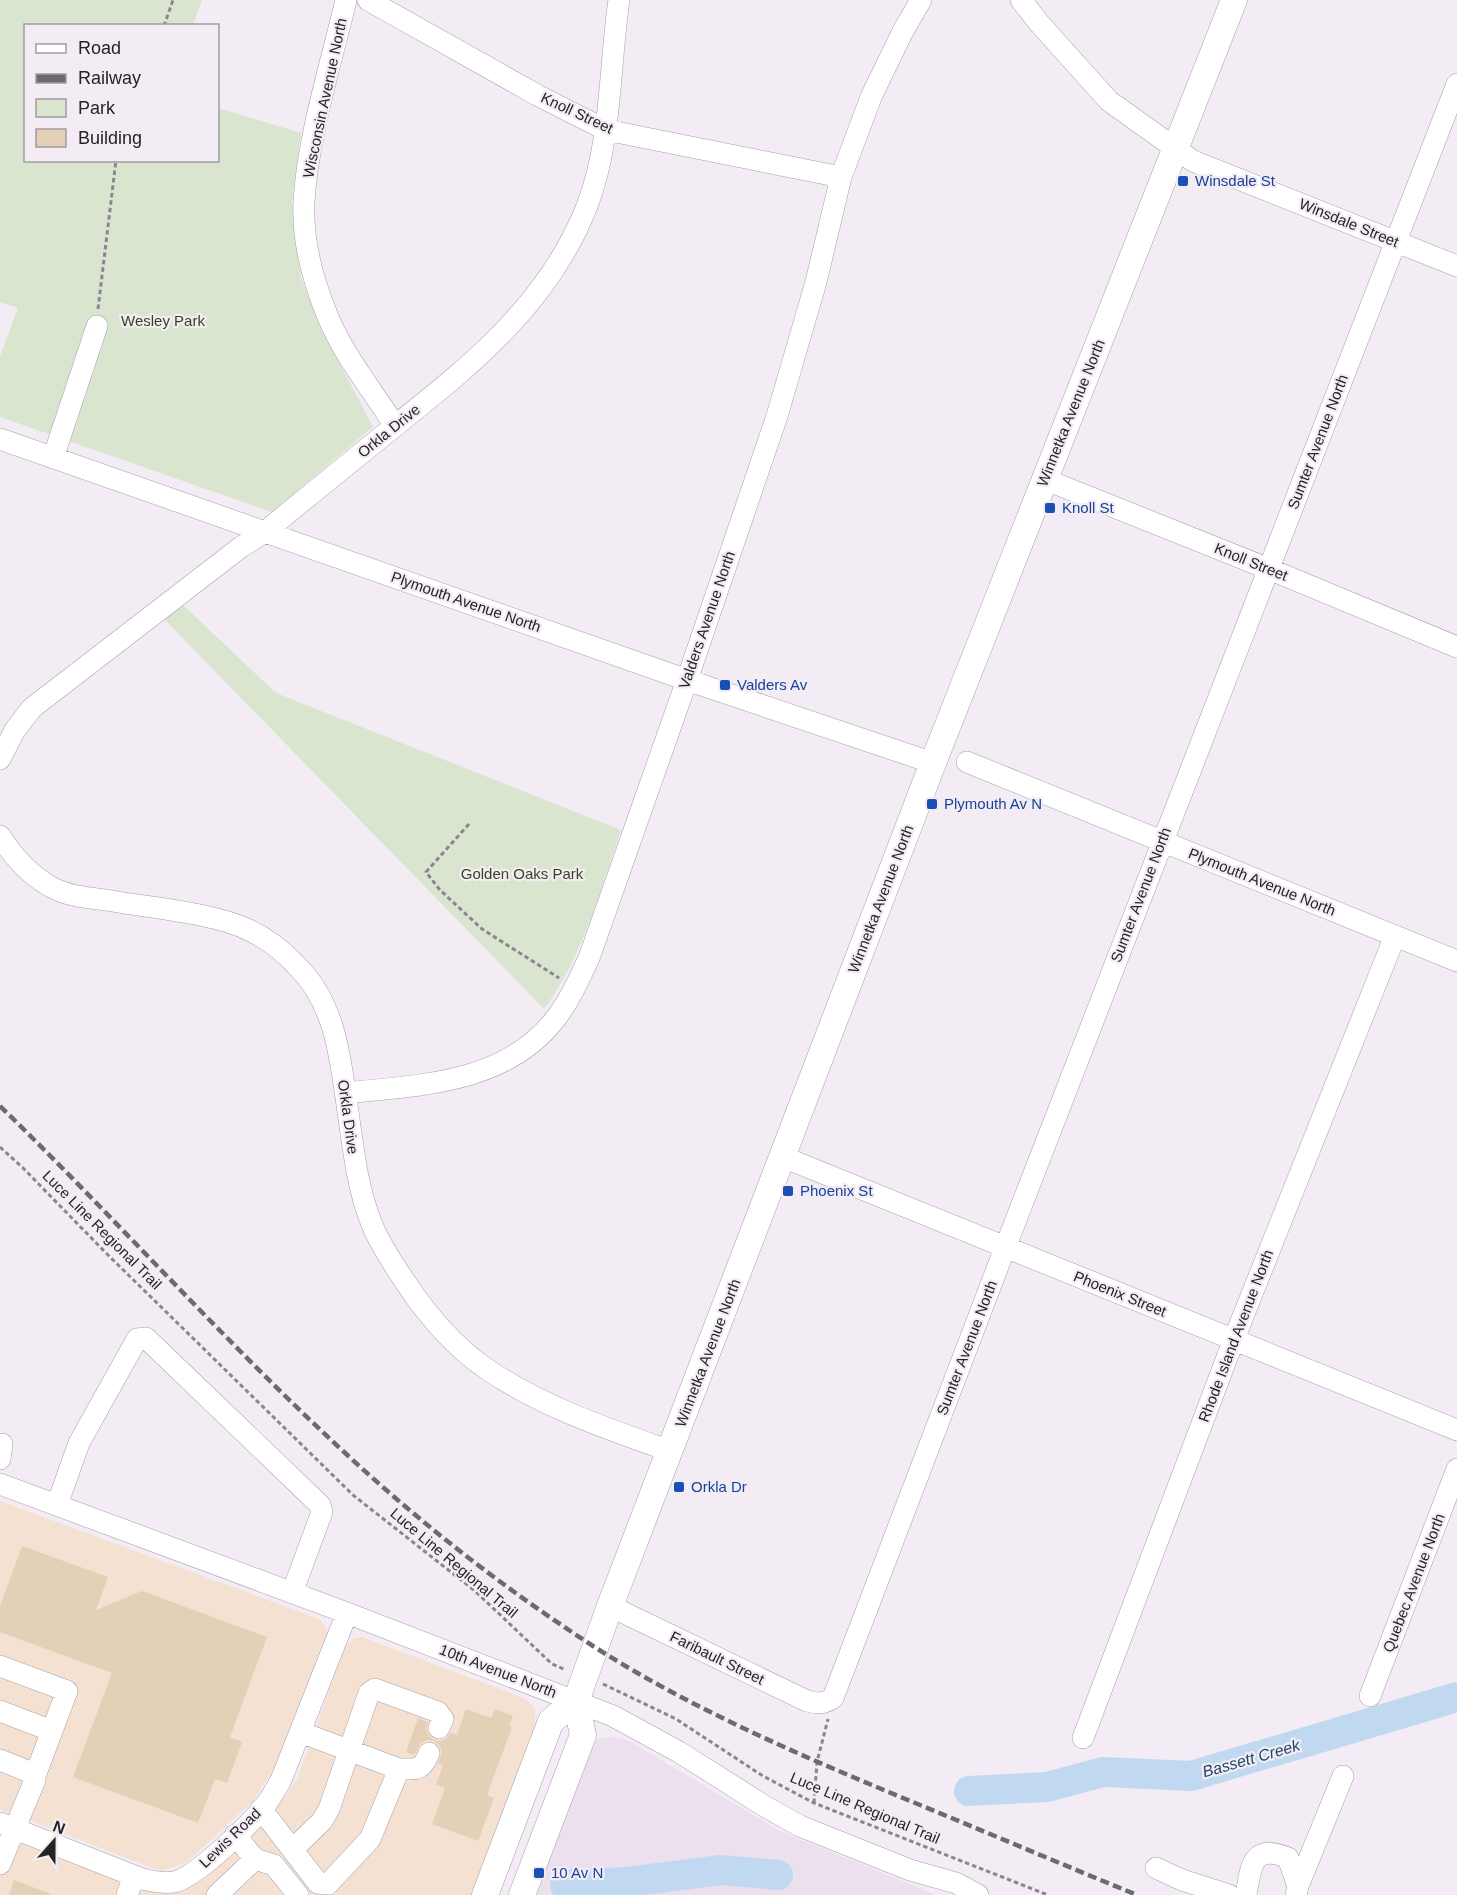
<svg xmlns="http://www.w3.org/2000/svg" width="1457" height="1895" viewBox="0 0 1457 1895" font-family="Helvetica,sans-serif">
	<style>
		.built { fill: #ecdfee }
		.industrial { fill: #f4e1d1 }
		.green { fill: #dae5d0 }
		.lines { fill: none; stroke-linecap: round; stroke-linejoin: round }
		.river { stroke: #c1d9f0; stroke-width: 30 }
		.building { fill: #e4d0b6 }
		.minor-casing { stroke: #a69fa8; stroke-width: 22 }
		.major-casing { stroke: #a69fa8; stroke-width: 27 }
		.path { stroke: #8b868d; stroke-width: 3; stroke-dasharray: 4.5 3; stroke-linecap: butt }
		.minor { stroke: #fff; stroke-width: 21 }
		.major { stroke: #fff; stroke-width: 26 }
		.rail { stroke: #6d696f; stroke-width: 4.5; stroke-dasharray: 9 4.5; stroke-linecap: butt }
		.transit-dot { fill: #1a4fb4; stroke: #f3ecf5; stroke-width: 2 }
		.labels { text-anchor: middle; stroke-width: 4.5; stroke-linejoin: round; paint-order: stroke }
		.street-label { font-size: 15px; fill: #262327; stroke: #f3ecf5 }
		.transit-label { font-size: 15px; fill: #164399; stroke: #f3ecf5; text-anchor: start }
		.park-label { font-size: 15px; fill: #34471c; stroke: #f3ecf5 }
		.water-label { font-size: 16px; font-style: italic; fill: #214768; stroke: #f3ecf5 }
	</style>
	<rect width="100%" height="100%" fill="#f3ecf5"/>
	<path class="built" d="M613,1737L626,1739L778,1830L936,1895H534L591,1744L601,1738Z"/>
	<path class="industrial" d="M0,1501L319,1619L325,1626L328,1633L280,1759L253,1801L187,1862L162,1871L152,1868L0,1809Z
		M362,1637L524,1698L535,1708V1733L473,1895H0V1834L167,1891L188,1888L207,1877L282,1801L298,1777L345,1646L353,1639Z"/>
	<path class="green" d="M0,0H202L193,25L26,26V160H218V108L301,133L292,201L301,278L321,328L373,427L272,512L0,417V356L18,308L0,302Z
		M183,605L276,693L621,830C600,891 583,956 544,1009L164,619Z"/>
	<g class="lines">
		<path class="river" d="M969,1791L1047,1787L1103,1772L1191,1776L1457,1697
			M565,1885L628,1882L721,1870L778,1875"/>
	</g>
	<path class="building" d="M22,1546L108,1577L96,1610L142,1591L267,1637L230,1737L242,1742L227,1783L215,1779L198,1823L73,1777L112,1673L0,1632V1606Z
		M466,1709L491,1718L495,1709L513,1716L509,1726L512,1727L487,1795L494,1798L478,1841L432,1824L445,1788L436,1785L443,1765L438,1764L442,1752L439,1745L434,1741L427,1740L421,1743L414,1755L406,1752L418,1718L428,1722L426,1729L429,1736L434,1740L441,1741L447,1738L451,1733L457,1735Z
		M14,1880L51,1894L50,1895H9Z"/>
	<g class="lines">
		<defs>
			<path id="minor" d="M346,0C331,64 308,136 304,201C302,241 313,281 328,317C344,356 373,391 395,426
				M368,0L537,95L606,130L841,177
				M1021,0L1039,23L1109,101L1193,161L1457,266
				M0,439L687,680L933,763
				M53,458L97,326
				M1044,479L1269,569L1457,647
				M0,759L15,730L32,708L241,547L265,532C308,496 352,461 395,426C474,363 549,303 587,206C612,141 609,68 619,0
				M967,762L1457,961
				M0,836C14,858 30,876 53,888C70,897 93,898 112,901C151,908 214,913 249,930C266,938 284,952 297,966C338,1006 341,1066 349,1119C354,1154 358,1189 371,1222C379,1243 393,1264 406,1283C427,1315 456,1348 488,1370C543,1407 608,1429 670,1451
				M345,1093C419,1085 506,1084 556,1018C570,1000 579,979 589,958L687,680L777,416L816,282L841,177L871,97L903,31L921,0
				M783,1157L1457,1430
				M0,1459L2,1444
				M0,1484L347,1613L613,1716L679,1752L766,1807L800,1826L910,1870L956,1883L978,1895
				M57,1505L79,1443L137,1339L146,1338L320,1505L322,1512L292,1593
				M610,1606L807,1701C818,1704 823,1704 833,1698L1005,1248L1457,84
				M0,1666L67,1691L35,1776
				M1370,1696L1457,1469
				M0,1711L52,1731
				M1083,1738L1234,1339L1395,936
				M0,1760L32,1773L35,1780L0,1864
				M399,1769C417,1769 422,1771 429,1753
				M261,1809L318,1883L328,1884L370,1839L399,1769L300,1732
				M0,1823L142,1879C152,1881 164,1884 174,1882C197,1877 255,1820 269,1800C273,1794 277,1787 281,1780L347,1613
				M293,1849L322,1821L329,1809L369,1693L375,1689L438,1712L443,1719L439,1728
				M255,1859L274,1865L298,1895
				M1156,1868L1182,1880L1229,1895
				M127,1895L134,1876
				M217,1895L255,1859L235,1835
				M1246,1895C1251,1866 1252,1843 1288,1858L1298,1886
				M1296,1895L1298,1886L1343,1776"/>
			<path id="major" d="M485,1895L551,1721L576,1701
				M522,1895L583,1735L576,1701L610,1606L933,763L1234,0"/>
		</defs>
		<use href="#minor" class="minor-casing"/>
		<use href="#major" class="major-casing"/>
		<path class="path" d="M164,26L173,0
			M98,309L116,160
			M469,824L426,872L440,890L482,929L559,978
			M0,1147L23,1168L108,1255L353,1495L475,1591L552,1664L566,1670
			M603,1684L676,1719L763,1776L814,1803L1048,1895
			M814,1803L817,1762L828,1719"/>
		<use href="#minor" class="minor"/>
		<use href="#major" class="major"/>
		<path class="rail" d="M0,1106C116,1219 224,1341 343,1451C420,1523 505,1589 593,1646C690,1708 797,1754 903,1798C981,1830 1059,1863 1137,1895"/>
	</g>
	<g class="transit-dot">
		<rect x="1177" y="175" width="12" height="12" rx="3"/>
		<rect x="1044" y="502" width="12" height="12" rx="3"/>
		<rect x="719" y="679" width="12" height="12" rx="3"/>
		<rect x="926" y="798" width="12" height="12" rx="3"/>
		<rect x="782" y="1185" width="12" height="12" rx="3"/>
		<rect x="673" y="1481" width="12" height="12" rx="3"/>
		<rect x="533" y="1867" width="12" height="12" rx="3"/>
	</g>
	<g class="labels">
		<g class="street-label">
			<text transform="translate(325 98) rotate(-78)" y="5">Wisconsin Avenue North</text>
			<text transform="translate(577 113) rotate(25)" y="5">Knoll Street</text>
			<text transform="translate(1349 223) rotate(22)" y="5">Winsdale Street</text>
			<text transform="translate(1071 413) rotate(-68)" y="5">Winnetka Avenue North</text>
			<text transform="translate(389 431) rotate(-39)" y="5">Orkla Drive</text>
			<text transform="translate(1318 442) rotate(-69)" y="5">Sumter Avenue North</text>
			<text transform="translate(1251 562) rotate(22)" y="5">Knoll Street</text>
			<text transform="translate(466 602) rotate(19)" y="5">Plymouth Avenue North</text>
			<text transform="translate(707 620) rotate(-71)" y="5">Valders Avenue North</text>
			<text transform="translate(1262 882) rotate(22)" y="5">Plymouth Avenue North</text>
			<text transform="translate(1141 895) rotate(-69)" y="5">Sumter Avenue North</text>
			<text transform="translate(881 899) rotate(-69)" y="5">Winnetka Avenue North</text>
			<text transform="translate(348 1117) rotate(82)" y="5">Orkla Drive</text>
			<text transform="translate(102 1230) rotate(45)" y="5">Luce Line Regional Trail</text>
			<text transform="translate(1120 1294) rotate(22)" y="5">Phoenix Street</text>
			<text transform="translate(1236 1336) rotate(-69)" y="5">Rhode Island Avenue North</text>
			<text transform="translate(967 1348) rotate(-69)" y="5">Sumter Avenue North</text>
			<text transform="translate(708 1353) rotate(-69)" y="5">Winnetka Avenue North</text>
			<text transform="translate(454 1563) rotate(40)" y="5">Luce Line Regional Trail</text>
			<text transform="translate(1414 1583) rotate(-69)" y="5">Quebec Avenue North</text>
			<text transform="translate(717 1658) rotate(26)" y="5">Faribault Street</text>
			<text transform="translate(498 1671) rotate(21)" y="5">10th Avenue North</text>
			<text transform="translate(865 1808) rotate(23)" y="5">Luce Line Regional Trail</text>
			<text transform="translate(230 1838) rotate(-44)" y="5">Lewis Road</text>
		</g>
		<g class="transit-label">
			<text x="1195" y="186">Winsdale St</text>
			<text x="1062" y="513">Knoll St</text>
			<text x="737" y="690">Valders Av</text>
			<text x="944" y="809">Plymouth Av N</text>
			<text x="800" y="1196">Phoenix St</text>
			<text x="691" y="1492">Orkla Dr</text>
			<text x="551" y="1878">10 Av N</text>
		</g>
		<g class="park-label">
			<text x="163" y="326">Wesley Park</text>
			<text x="522" y="879">Golden Oaks Park</text>
		</g>
		<g class="water-label">
			<text transform="translate(1251 1758) rotate(-16)" y="6">Bassett Creek</text>
		</g>
	</g>
	<rect x="24" y="24" width="195" height="138" fill="#f3ecf5" stroke="#a19ca3" stroke-width="1.5"/>
	<rect x="36" y="44" width="30" height="9" fill="#ffffff" stroke="#a19ca3" stroke-width="1.5"/>
	<text x="78" y="54" font-size="18" fill="#262327">Road</text>
	<rect x="36" y="74" width="30" height="9" fill="#6d696f" stroke="#a19ca3" stroke-width="1.5"/>
	<text x="78" y="84" font-size="18" fill="#262327">Railway</text>
	<rect x="36" y="99" width="30" height="18" fill="#dae5d0" stroke="#a19ca3" stroke-width="1.5"/>
	<text x="78" y="114" font-size="18" fill="#262327">Park</text>
	<rect x="36" y="129" width="30" height="18" fill="#e4d0b6" stroke="#a19ca3" stroke-width="1.5"/>
	<text x="78" y="144" font-size="18" fill="#262327">Building</text>
	<g transform="translate(54 1841) rotate(21)" stroke="#f3ecf5" stroke-width="4.5" paint-order="stroke">
	<path d="M0-4.5L10 22L0 15L-10 22Z" fill="#262327"/>
	<text y="-9" font-size="16" font-weight="bold" text-anchor="middle" fill="#262327">N</text>
	</g>
</svg>
